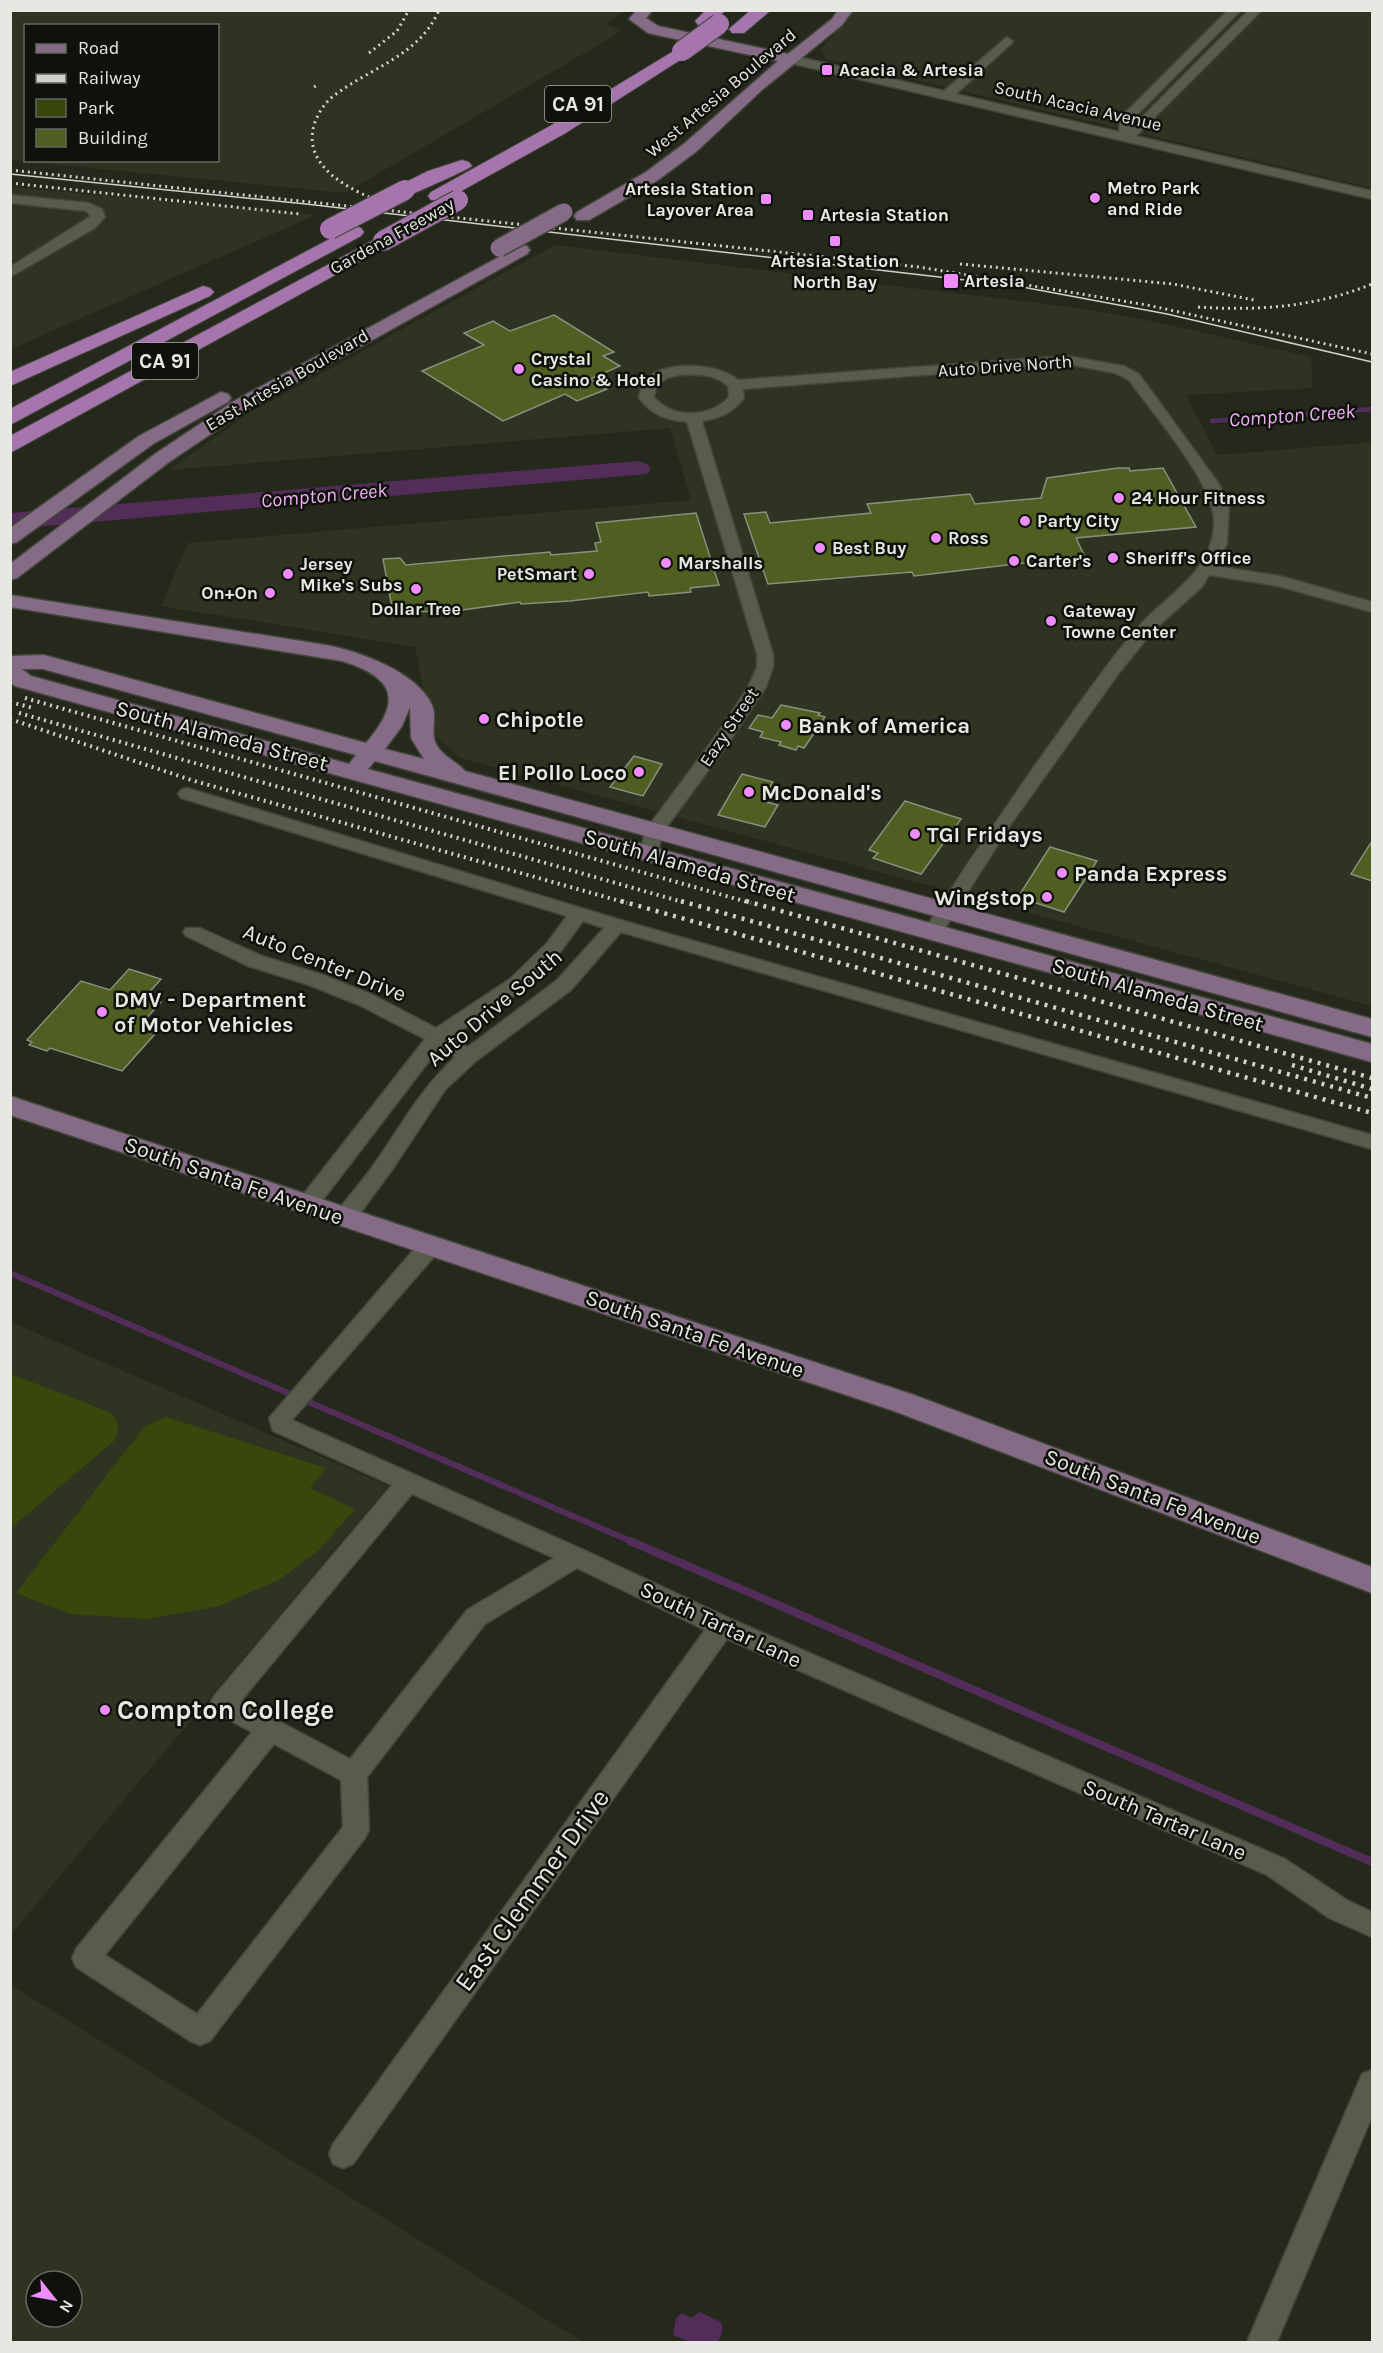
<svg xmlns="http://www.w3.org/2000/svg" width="1383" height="2353" viewBox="0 0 1383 2353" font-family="Karla,sans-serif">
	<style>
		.built { fill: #2e3421; fill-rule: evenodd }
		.green { fill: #39460c }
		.water { fill: #532d59 }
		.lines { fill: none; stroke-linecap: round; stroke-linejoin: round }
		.stream-far2 { stroke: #532d59; stroke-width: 4.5 }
		.stream-far1 { stroke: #532d59; stroke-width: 6 }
		.stream { stroke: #532d59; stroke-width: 8 }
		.river { fill: #532d59; fill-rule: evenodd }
		.building { fill: #4f5f22; stroke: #898f7f; stroke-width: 1.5 }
		.minor-casing { stroke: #42463b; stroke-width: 3 }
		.major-casing { stroke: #42463b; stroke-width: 3 }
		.highway-casing { stroke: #42463b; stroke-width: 2 }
		.minor { fill: #575c4d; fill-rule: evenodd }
		.major { fill: #866b87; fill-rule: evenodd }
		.highway { fill: #a675ad; fill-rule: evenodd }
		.tram { stroke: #cfd2c9; stroke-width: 1.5 }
		.rail-far2 { stroke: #cfd2c9; stroke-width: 3; stroke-dasharray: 2 4; stroke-linecap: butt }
		.rail-far1 { stroke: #cfd2c9; stroke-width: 4; stroke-dasharray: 2 4.5; stroke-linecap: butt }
		.rail { stroke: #cfd2c9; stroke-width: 4.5; stroke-dasharray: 3 6; stroke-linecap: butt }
		.major-bridge-casing { stroke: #42463b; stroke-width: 20; stroke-linecap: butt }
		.highway-bridge-casing { stroke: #42463b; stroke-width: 22; stroke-linecap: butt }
		.major-bridge { stroke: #866b87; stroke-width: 17 }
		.highway-bridge { stroke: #a675ad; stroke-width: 20 }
		.poi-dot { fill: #ed8cfa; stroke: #0f110b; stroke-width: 2 }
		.labels { text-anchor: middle; stroke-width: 5; stroke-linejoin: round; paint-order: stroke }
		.far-poi-label { font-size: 18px; font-weight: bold; fill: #e6e9e1; stroke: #0f110b; text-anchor: start }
		.far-street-label { font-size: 18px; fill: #e6e9e1; stroke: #0f110b }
		.far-water-label { font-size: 20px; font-style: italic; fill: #efb0f7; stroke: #0f110b }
		.shield { fill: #0f110b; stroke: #a6a8a1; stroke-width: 1.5 }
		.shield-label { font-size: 21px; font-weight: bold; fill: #e6e9e1 }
		.poi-label { font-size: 22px; font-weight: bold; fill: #e6e9e1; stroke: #0f110b; text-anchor: start }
		.street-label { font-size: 22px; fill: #e6e9e1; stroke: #0f110b }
		.near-poi-label { font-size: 27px; font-weight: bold; fill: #e6e9e1; stroke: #0f110b; text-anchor: start }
		.near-street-label { font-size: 27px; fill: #e6e9e1; stroke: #0f110b }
	</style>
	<rect width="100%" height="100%" fill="#25291c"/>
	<path class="built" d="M10,11L11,10L625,11L605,24L621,29L614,36L345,193L11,160ZM26,26H218V160H26Z
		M854,11H1372V188L826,59L821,49Z
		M11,187L316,215L11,349Z
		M555,245L1079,308L1156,322L1311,357L1313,388L1186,395L1217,455L1372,442V1006L460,758L432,733L415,647L161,606L188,543L691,500L670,428L169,470L248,414Z
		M11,1322L388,1486L11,1934Z
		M11,1985L512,2298L583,2342H11ZM36,2281H72V2317H36Z"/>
	<path class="green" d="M11,1374L109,1412C120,1422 120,1428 114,1441L11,1528Z
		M166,1417L326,1468L310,1488L355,1509L319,1550L279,1580L219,1606L147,1619L71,1614L16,1593L144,1427Z"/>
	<path class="water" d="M700,2312L721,2322L723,2330L718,2342L688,2341L673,2335L676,2318L682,2313L691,2318Z"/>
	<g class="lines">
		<path class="stream-far2" d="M1212,421L1372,409"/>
		<path class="stream-far1" d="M10,1273L633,1542"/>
		<path class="stream" d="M630,1541L1372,1862"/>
		<path class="river" d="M638,461L647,464L651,469L647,474L10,529V513Z"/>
	</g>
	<path class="building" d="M554,315L614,352L603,356L620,366L590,379L607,389L577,401L565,394L503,421L422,371L484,345L464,333L493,321L510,331Z
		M1118,468H1129L1130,471L1163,468L1196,527L1076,538L1084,555L1059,559L914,576L912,572L768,584L744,514L766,512L770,523L871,513L867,504L970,494L975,504L1041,498L1047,478Z
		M696,513L719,585L690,588L691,592L649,596L648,592L570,601L521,604L520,602L462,610L393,613L383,559L400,558L406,565L550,552L551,555L597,551L595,543L601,542L596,523Z
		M781,705L820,713L818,715L825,717L804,748L798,746L796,750L779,745L781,742L760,737L763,732L749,728L758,715L772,718Z
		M634,756L662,764L643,796L610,787Z
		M742,774L773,782L762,801L778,805L765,827L718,815Z
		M905,801L961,819L921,874L873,858L878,853L869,850Z
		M1372,841V881L1351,874Z
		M1050,847L1097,861L1064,912L1018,897Z
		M129,969L161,979L145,997L161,1002L143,1022L155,1034L122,1071L50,1048L47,1051L29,1045L32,1042L27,1040L81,981L110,990Z"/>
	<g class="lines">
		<defs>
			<path id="minor" d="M1228,10H1241L1130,122L1131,128L1249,10H1262L1136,136L1372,191V199L790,63L784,59L790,55L944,91L1007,37L1013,41L1011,44L956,94L1119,132L1120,118Z
				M10,195L89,203L102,209L105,217L95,228L10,277V267L91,216L86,211L10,203Z
				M1067,356L1124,366L1139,374L1219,484L1229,505L1227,544L1215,566L1280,576L1372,602V612L1278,586L1209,575L1202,587L1153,631L1119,673L1011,824L940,936H926L923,932C968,862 1015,793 1063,726C1088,692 1112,656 1140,625C1170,592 1213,572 1214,522C1215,484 1152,413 1129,380L1115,373L1067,364L743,389L744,398C734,412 719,419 702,421L773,654V667L766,687L730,741L663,832L656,858H642L640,854L645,831L717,734L748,687L757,667V654L687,422C667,420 651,415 639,398C640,393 641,384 645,380C664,359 719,363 738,380ZM680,375C698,374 714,374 728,386L729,397C710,418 673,419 654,397L657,385L667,378Z
				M187,788L624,921L1372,1135V1149L621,932L571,990L476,1061L445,1090L394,1167L353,1223L345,1225L337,1223L334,1217L337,1211C352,1193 367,1175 380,1156C405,1119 422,1088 455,1057L439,1048L315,1210L307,1213L299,1210L296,1205L299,1200L425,1039L359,1005L309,985L248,966L186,936L183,932L186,928H200L262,956L323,975L373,995L436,1028L510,979L547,943L567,916L181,798L178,794L181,790ZM583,921L604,928L557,980L468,1047L451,1037L524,989L561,951Z
				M431,1237L439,1239L442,1245L439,1251L292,1420L584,1550L731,1619L1285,1859L1347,1900L1372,1912V1937L1329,1918L1267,1875L727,1639L353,2164L343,2168L333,2164L329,2154L333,2144L705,1630L577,1568L485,1624L367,1777L369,1830L365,1838L210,2041L200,2045L190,2041L76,1967L72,1958L76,1949L252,1732L214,1712L210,1704L214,1696L392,1485L273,1431L269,1418L423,1239ZM412,1494L554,1558L467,1610L350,1759L241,1701ZM274,1744L341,1780L343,1827L197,2014L105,1955Z
				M1372,2070V2116L1277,2342H1247L1362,2074Z"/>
			<path id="major" d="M637,10H653L646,18L658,26L788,54L832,19L838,10H853L842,25L763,89L697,151L658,180L589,220H577L574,216L577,212L646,172L685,143L778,61L648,33L629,19Z
				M521,245L527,246L530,250L527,254L248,409L169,462L17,578L10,580V564L155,454L234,401Z
				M221,392L228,394L231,398L228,402L153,444L17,542L10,544V528L139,436Z
				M10,595L326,645C359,651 417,672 432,705C438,719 429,732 437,746C444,757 457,762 465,771L1372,1019V1037L375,761L368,769L1372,1044V1062L15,686L10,682V656L44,655L366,743C402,701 396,678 342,661L10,607ZM22,669H43L356,755L349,764L31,676ZM410,707L411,738L424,759L385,749L402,726Z
				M10,1096L914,1395L1372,1567V1593L894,1411L10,1115Z"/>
			<path id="highway" d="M706,10H726L710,25H698L695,21Z
				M751,10H771L744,33H732L729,29Z
				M682,46L688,47L691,51L688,55L564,134L445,200H431L428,196L431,192L550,126Z
				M462,160L469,162L472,166C469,169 420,191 412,194C407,196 403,195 398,194L395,190L398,186L428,171Z
				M354,226L361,228L364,232L361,236L10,425V409Z
				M383,235L390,237L393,241L390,245L10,453V436Z
				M203,286L210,288L214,292L210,296L10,386V372Z"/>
		</defs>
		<use href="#minor" class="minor-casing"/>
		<use href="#major" class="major-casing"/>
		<use href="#highway" class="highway-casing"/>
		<use href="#minor" class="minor"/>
		<use href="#major" class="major"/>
		<use href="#highway" class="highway"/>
		<path class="tram" d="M10,174L306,204L1017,286L1167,314L1372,362"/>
		<path class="rail-far2" d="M369,53L397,31L409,10
			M314,87L319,84
			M10,170L919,267L1147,305L1372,354
			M10,183L300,214
			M386,204C352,191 302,168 314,125C317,115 324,104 331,98C368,68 419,57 439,10
			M960,264L1173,284L1254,300
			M1198,307C1258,311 1316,307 1372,284"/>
		<path class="rail-far1" d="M25,698L751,903
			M10,702L33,708
			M19,713L686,903
			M10,719L191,780L627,903"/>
		<path class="rail" d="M621,901L1372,1113
			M681,901L1372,1098
			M746,901L1372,1078
			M1292,1065L1372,1089"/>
		<defs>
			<path id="major-bridge" d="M499,248L564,212"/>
			<path id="highway-bridge" d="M682,51L719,24
				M330,229L405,190
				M383,241L458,200"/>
		</defs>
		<use href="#major-bridge" class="major-bridge-casing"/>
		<use href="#highway-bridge" class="highway-bridge-casing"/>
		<use href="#major-bridge" class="major-bridge"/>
		<use href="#highway-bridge" class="highway-bridge"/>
	</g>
	<g class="poi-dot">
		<rect x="821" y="64" width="12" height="12" rx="3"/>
		<circle cx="1095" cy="198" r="6"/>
		<rect x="760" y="193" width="12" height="12" rx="3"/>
		<rect x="802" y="209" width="12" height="12" rx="3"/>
		<rect x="829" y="235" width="12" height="12" rx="3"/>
		<rect x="943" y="273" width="16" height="16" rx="3"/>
		<circle cx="519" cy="369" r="6"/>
		<circle cx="1119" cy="498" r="6"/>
		<circle cx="1025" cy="521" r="6"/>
		<circle cx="936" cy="538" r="6"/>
		<circle cx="820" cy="548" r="6"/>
		<circle cx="1113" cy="558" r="6"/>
		<circle cx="1014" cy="561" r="6"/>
		<circle cx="666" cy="563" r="6"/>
		<circle cx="288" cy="574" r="6"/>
		<circle cx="589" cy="574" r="6"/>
		<circle cx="416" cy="589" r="6"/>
		<circle cx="270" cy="593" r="6"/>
		<circle cx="1051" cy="621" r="6"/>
		<circle cx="484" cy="719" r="6"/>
		<circle cx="786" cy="725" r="6"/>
		<circle cx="639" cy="772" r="6"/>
		<circle cx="749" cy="792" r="6"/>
		<circle cx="915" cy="834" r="6"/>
		<circle cx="1062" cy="873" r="6"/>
		<circle cx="1047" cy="897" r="6"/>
		<circle cx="102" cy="1012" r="6"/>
		<circle cx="105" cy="1710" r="6"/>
	</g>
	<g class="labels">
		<g class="far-poi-label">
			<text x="839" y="76">Acacia &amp; Artesia</text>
			<text x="1107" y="194">Metro Park<tspan x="1107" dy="21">and Ride</tspan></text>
			<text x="754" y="195" text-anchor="end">Artesia Station<tspan x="754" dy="21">Layover Area</tspan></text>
			<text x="820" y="221">Artesia Station</text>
			<text x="835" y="267" text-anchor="middle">Artesia Station<tspan x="835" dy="21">North Bay</tspan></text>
			<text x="964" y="287">Artesia</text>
			<text x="531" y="365">Crystal<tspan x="531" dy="21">Casino &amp; Hotel</tspan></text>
			<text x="1131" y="504">24 Hour Fitness</text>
			<text x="1037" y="527">Party City</text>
			<text x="948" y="544">Ross</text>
			<text x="832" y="554">Best Buy</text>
			<text x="1125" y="564">Sheriff's Office</text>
			<text x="1026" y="567">Carter's</text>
			<text x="678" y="569">Marshalls</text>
			<text x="300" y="570">Jersey<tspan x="300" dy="21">Mike's Subs</tspan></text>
			<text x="577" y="580" text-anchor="end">PetSmart</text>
			<text x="258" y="599" text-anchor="end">On+On</text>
			<text x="416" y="615" text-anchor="middle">Dollar Tree</text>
			<text x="1063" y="617">Gateway<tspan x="1063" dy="21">Towne Center</tspan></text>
		</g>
		<g class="far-street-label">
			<text transform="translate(721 93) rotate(-40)" y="6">West Artesia Boulevard</text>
			<text transform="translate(1078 106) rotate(13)" y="6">South Acacia Avenue</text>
			<text transform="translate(392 236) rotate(-29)" y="6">Gardena Freeway</text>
			<text transform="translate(1005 366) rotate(-4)" y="6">Auto Drive North</text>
			<text transform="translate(287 380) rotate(-30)" y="6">East Artesia Boulevard</text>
			<text transform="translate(729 727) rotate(-56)" y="6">Eazy Street</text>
		</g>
		<g class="far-water-label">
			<text transform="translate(1292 415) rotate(-4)" y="7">Compton Creek</text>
			<text transform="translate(324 495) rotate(-5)" y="7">Compton Creek</text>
		</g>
		<g class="shield">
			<rect x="545" y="86" width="66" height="36" rx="4.5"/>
			<rect x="132" y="343" width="66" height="36" rx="4.5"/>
		</g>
		<g class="shield-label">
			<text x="578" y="111">CA 91</text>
			<text x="165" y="368">CA 91</text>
		</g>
		<g class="poi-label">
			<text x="496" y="727">Chipotle</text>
			<text x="798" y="733">Bank of America</text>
			<text x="627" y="780" text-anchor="end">El Pollo Loco</text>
			<text x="761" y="800">McDonald's</text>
			<text x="927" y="842">TGI Fridays</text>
			<text x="1074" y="881">Panda Express</text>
			<text x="1035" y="905" text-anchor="end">Wingstop</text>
			<text x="114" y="1007">DMV - Department<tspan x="114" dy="25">of Motor Vehicles</tspan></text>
		</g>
		<g class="street-label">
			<text transform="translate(222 735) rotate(15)" y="8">South Alameda Street</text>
			<text transform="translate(690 865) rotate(16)" y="8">South Alameda Street</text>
			<text transform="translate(325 962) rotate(22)" y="8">Auto Center Drive</text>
			<text transform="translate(1158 994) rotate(16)" y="8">South Alameda Street</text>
			<text transform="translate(494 1007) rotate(-40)" y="8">Auto Drive South</text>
			<text transform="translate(234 1180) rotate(19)" y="8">South Santa Fe Avenue</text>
			<text transform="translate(695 1333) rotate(19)" y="8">South Santa Fe Avenue</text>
			<text transform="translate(1153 1496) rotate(21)" y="8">South Santa Fe Avenue</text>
			<text transform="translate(721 1624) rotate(25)" y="8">South Tartar Lane</text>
			<text transform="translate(1165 1819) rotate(23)" y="8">South Tartar Lane</text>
		</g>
		<g class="near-poi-label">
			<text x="117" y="1719">Compton College</text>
		</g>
		<g class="near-street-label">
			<text transform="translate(532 1890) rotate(-54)" y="9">East Clemmer Drive</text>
		</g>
	</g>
	<rect width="1383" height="2353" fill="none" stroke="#e6e9e1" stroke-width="24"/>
	<rect x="24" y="24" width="195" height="138" fill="#0f110b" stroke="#656761" stroke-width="1.5"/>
	<rect x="36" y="44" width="30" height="9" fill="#866b87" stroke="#656761" stroke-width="1.5"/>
	<text x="78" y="54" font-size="18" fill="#e6e9e1">Road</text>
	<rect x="36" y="74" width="30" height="9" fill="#cfd2c9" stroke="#656761" stroke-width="1.5"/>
	<text x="78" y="84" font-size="18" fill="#e6e9e1">Railway</text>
	<rect x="36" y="99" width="30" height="18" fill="#39460c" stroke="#656761" stroke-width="1.5"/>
	<text x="78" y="114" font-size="18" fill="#e6e9e1">Park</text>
	<rect x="36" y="129" width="30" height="18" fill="#4f5f22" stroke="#656761" stroke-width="1.5"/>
	<text x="78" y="144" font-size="18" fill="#e6e9e1">Building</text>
	<g transform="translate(54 2299) rotate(121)"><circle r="28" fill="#0f110b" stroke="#656761" stroke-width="1.5"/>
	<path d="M0-4.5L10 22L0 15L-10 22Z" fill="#ed8cfa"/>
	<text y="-9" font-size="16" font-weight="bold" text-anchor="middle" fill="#e6e9e1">N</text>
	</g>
</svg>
